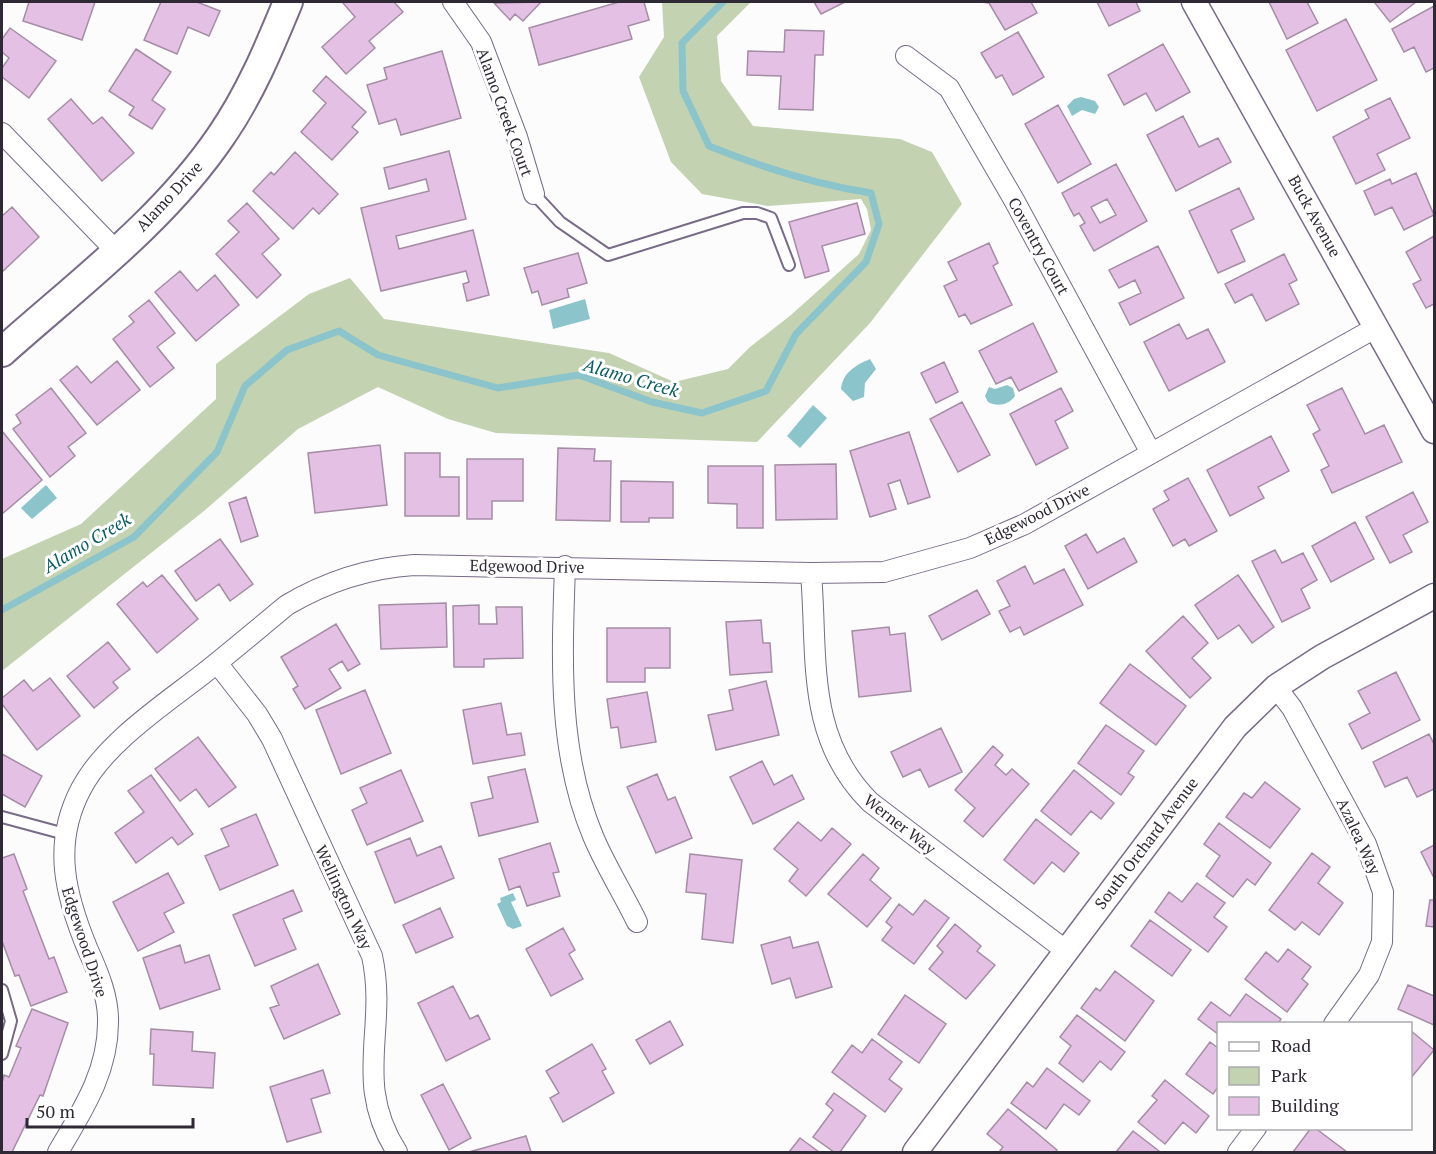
<svg xmlns="http://www.w3.org/2000/svg" width="1436" height="1154" viewBox="0 0 1436 1154" font-family="'PT Serif',serif">
	<style>
		.green { fill: #c3d2b1 }
		.water { fill: #8bc5cb }
		.lines { fill: none; stroke-linecap: round; stroke-linejoin: round }
		.stream { stroke: #8bc5cb; stroke-width: 7 }
		.building { fill: #e4c1e4; stroke: #a58da5; stroke-width: 1.5; fill-rule: evenodd }
		.service-casing { stroke: #776b87; stroke-width: 14 }
		.minor-casing { stroke: #776b87; stroke-width: 22 }
		.tertiary-casing { stroke: #776b87; stroke-width: 27 }
		.secondary-casing { stroke: #776b87; stroke-width: 32 }
		.service { stroke: #fff; stroke-width: 10 }
		.minor { stroke: #fff; stroke-width: 20 }
		.tertiary { stroke: #fff; stroke-width: 24 }
		.secondary { stroke: #fff; stroke-width: 28 }
		.labels { text-anchor: middle; stroke-width: 6; stroke-linejoin: round; paint-order: stroke }
		.street-label { font-size: 16px; fill: #2e2934; stroke: #fff }
		.water-label { font-size: 18px; font-style: italic; fill: #085d64; stroke: #fff }
	</style>
	<rect width="100%" height="100%" fill="#fcfcfc"/>
	<path class="green" d="M662,2H751L717,36L721,81L753,126L900,139L932,152L962,204L870,323L757,442L496,433L448,419L378,387L298,429L204,511L2,671V559L81,524L216,399V364L309,294L350,278L384,319L609,353L674,382L728,369L750,347L791,315L859,254L871,230L867,209L861,199L768,206L702,194L671,162L639,77L664,37Z"/>
	<path class="water" d="M1081,97L1095,101L1099,107L1095,114L1082,110L1072,116L1067,106L1074,99Z
		M585,299L590,319L553,329L549,310Z
		M870,359L876,369L865,383L864,397L853,401L841,389C843,372 856,365 870,359Z
		M1007,385L1013,388L1015,396C1009,405 997,407 988,402L985,396L989,387L995,389Z
		M813,405L827,418L800,448L787,436Z
		M46,485L57,498L32,519L21,508Z
		M513,893L516,900L511,902L522,926L513,929L507,926L497,904L501,902L500,898Z"/>
	<g class="lines">
		<path class="stream" d="M2,610L134,537L217,452L245,386L287,350L339,331L378,355L498,388L579,375L652,402L702,413L766,391L796,334L866,262L879,224L871,193C813,184 763,168 709,146L683,91L682,43L723,2"/>
	</g>
	<path class="building" d="M29,2H95L82,40L23,21Z
		M161,2H197L220,11L209,36L188,27L177,54L144,40Z
		M345,2H394L403,12L369,41L375,48L346,74L322,47L355,17L343,3Z
		M541,2L523,21L515,14L510,20L494,3Z
		M619,2H644L649,20L628,26L632,39L539,65L529,28Z
		M814,2H845L821,14Z
		M981,2H1031L1037,13L1005,30L989,3Z
		M1097,2H1136L1140,11L1109,26Z
		M1269,2H1307L1318,23L1287,39Z
		M1376,2H1416L1390,22L1375,3Z
		M1434,6V68L1426,72L1414,47L1404,52L1392,29Z
		M1346,19L1377,80L1317,111L1286,50Z
		M10,28L56,61L29,98L2,77V68L9,58L2,52V39Z
		M785,30L824,31L823,55H815L813,110L779,109L781,76L747,75L748,51L784,52Z
		M1018,32L1044,77L1013,95L1002,75L996,78L981,53Z
		M1163,44L1190,92L1156,111L1146,93L1124,105L1108,75Z
		M136,49L171,72L152,100L165,109L152,129L129,115L134,107L109,91Z
		M442,51L461,118L401,135L396,119L379,124L367,85L387,79L384,68Z
		M326,76L366,112L352,127L358,132L332,160L301,132L326,103L313,91Z
		M1390,98L1410,138L1377,154L1385,170L1356,184L1333,137L1369,118L1365,110Z
		M71,99L93,124L102,117L134,153L102,181L48,119Z
		M1058,105L1091,164L1058,183L1025,124Z
		M1183,116L1199,147L1218,138L1231,162L1176,191L1147,135Z
		M449,151L466,219L396,236L399,249L473,230L489,295L467,301L463,284L469,282L466,271L381,291L361,208L429,191L426,179L389,189L384,168Z
		M295,152L338,194L319,214L313,208L293,229L253,191L271,172L274,175Z
		M1116,164L1147,221L1094,251L1080,226L1085,223L1079,213L1074,216L1062,193ZM1107,199L1116,215L1100,223L1091,207Z
		M1416,173L1434,215L1404,230L1392,207L1375,215L1364,191L1390,179L1392,184Z
		M1239,188L1254,219L1231,230L1245,261L1218,273L1189,211Z
		M247,203L279,239L262,254L281,275L257,298L216,254L239,232L228,221Z
		M857,203L865,234L822,246L829,271L805,278L789,222Z
		M12,207L39,237L2,272V216Z
		M1434,236V304L1426,308L1413,284L1421,280L1406,252Z
		M989,243L998,263L993,266L1012,305L971,324L965,314L959,317L944,286L957,280L948,262Z
		M1158,246L1184,298L1130,325L1119,303L1141,293L1135,280L1119,288L1109,270Z
		M578,253L587,283L567,289L569,297L542,305L538,291L532,293L524,268Z
		M1284,254L1297,280L1289,284L1299,304L1266,321L1252,294L1235,303L1225,284Z
		M180,271L197,291L215,275L239,305L196,341L155,292Z
		M149,300L175,333L157,347L174,368L150,387L113,339L134,322L129,316Z
		M1033,323L1057,372L1019,391L1011,377L996,384L979,351Z
		M1179,324L1187,339L1208,329L1225,362L1169,391L1144,342Z
		M117,361L140,390L97,425L60,380L77,366L91,383Z
		M944,362L958,392L936,403L921,373Z
		M51,388L86,433L68,447L75,456L50,477L13,429L21,423L16,415Z
		M1061,388L1073,411L1055,421L1068,448L1036,465L1010,414Z
		M1342,388L1365,434L1384,425L1402,462L1332,493L1321,470L1329,466L1313,434L1320,430L1307,405Z
		M962,402L990,455L958,472L930,419Z
		M2,431L42,480L2,514Z
		M909,432L930,497L908,504L900,480L888,484L896,509L870,517L850,451Z
		M1271,436L1289,471L1258,487L1264,498L1230,516L1207,470Z
		M380,445L387,505L315,513L308,453Z
		M558,448L595,449L594,461H611L610,521L556,520Z
		M405,453H440V477H459V516H405Z
		M467,459H523V501H492V519H467Z
		M836,464L837,519L776,520L775,465Z
		M708,466H763V528H737V504L708,503Z
		M1188,478L1217,531L1189,546L1185,539L1173,546L1153,509L1169,500L1164,491Z
		M621,481L673,482V518H649V522H621Z
		M1413,492L1428,522L1403,535L1412,552L1390,563L1366,517Z
		M246,497L258,536L241,542L229,503Z
		M1355,522L1374,559L1331,582L1312,546Z
		M1086,534L1097,553L1124,538L1137,562L1088,589L1065,546Z
		M220,539L253,584L230,601L219,584L196,601L175,571Z
		M1275,550L1282,563L1303,553L1317,580L1301,589L1310,608L1282,622L1252,561Z
		M1025,566L1034,584L1064,569L1083,605L1024,635L1020,627L1010,632L999,611L1010,606L997,581Z
		M162,575L198,619L157,653L117,604L143,582L147,587Z
		M1238,575L1274,627L1252,643L1239,625L1218,639L1195,605Z
		M977,590L990,614L942,640L929,616Z
		M446,603L447,647L381,649L379,605Z
		M479,605V624H497L496,607H522L523,658L484,659V667H454L453,606Z
		M1183,616L1208,643L1192,658L1211,678L1190,698L1146,651Z
		M761,620L763,643H770L772,672L730,675L726,622Z
		M336,624L360,664L348,671L342,661L329,669L341,688L305,709L293,689L298,686L281,657Z
		M889,627L890,635L905,633L911,691L859,697L852,631Z
		M607,628H670V668H645V682H607Z
		M108,642L130,669L113,682L118,688L94,708L67,676Z
		M1130,664L1186,706L1156,745L1100,703Z
		M1396,672L1420,720L1362,749L1349,724L1370,713L1358,691Z
		M50,678L80,716L37,750L2,704V698L24,680L33,691Z
		M766,681L779,735L716,750L708,715L733,710L729,690Z
		M365,690L391,753L341,774L316,710Z
		M647,692L656,742L621,748L618,727L611,728L607,699Z
		M501,703L507,735L521,733L525,755L473,764L463,710Z
		M1106,725L1144,751L1128,773L1134,777L1121,795L1078,763Z
		M941,728L962,772L929,787L920,769L903,777L891,752Z
		M1429,734L1434,744V789L1417,797L1407,777L1385,787L1373,762Z
		M198,737L236,787L209,807L196,789L180,801L155,769Z
		M993,746L1003,755L995,765L1006,775L1012,769L1029,784L983,837L964,821L975,808L955,790Z
		M2,754L42,776L25,807L2,794Z
		M762,761L774,785L792,775L804,799L753,824L730,777Z
		M525,769L538,822L479,836L471,803L493,798L488,777Z
		M401,770L423,821L367,845L352,810L367,803L360,788Z
		M1074,770L1114,803L1101,819L1091,811L1071,835L1041,811Z
		M657,774L668,800L675,797L692,838L656,853L627,787Z
		M151,775L193,834L178,845L172,837L136,863L115,833L144,812L128,791Z
		M1265,782L1300,809L1270,848L1226,817L1244,793L1252,798Z
		M256,814L278,865L220,890L205,856L229,846L221,829Z
		M1036,819L1079,853L1064,872L1052,862L1034,884L1004,860Z
		M798,822L821,841L832,828L851,844L806,896L789,881L798,869L774,849Z
		M1219,823L1271,863L1255,885L1247,879L1233,897L1206,876L1220,856L1204,844Z
		M410,838L417,856L441,846L454,878L395,903L375,852Z
		M550,843L559,872L553,873L560,896L527,906L520,886L509,890L499,859Z
		M1434,845V875L1433,876L1421,852Z
		M1312,853L1330,867L1318,883L1343,903L1319,935L1302,922L1295,930L1269,910Z
		M14,854L27,889L23,891L49,959L54,957L67,992L31,1006L19,975L15,976L2,941V858Z
		M690,854L742,860L733,943L702,939L706,894L686,892Z
		M863,854L879,868L870,880L891,898L867,927L828,894Z
		M168,873L184,903L164,913L174,932L138,951L113,902Z
		M1197,883L1225,903L1214,917L1227,927L1208,952L1155,912L1169,892L1182,902Z
		M293,890L302,911L283,919L296,949L255,966L233,915Z
		M925,900L949,918L914,964L882,940L892,927L886,922L899,904L913,915Z
		M1430,900H1434V927L1426,926Z
		M440,908L453,937L416,953L403,925Z
		M1150,920L1191,950L1172,976L1131,946Z
		M955,924L981,946L977,951L995,965L966,999L929,969L943,952L937,946Z
		M563,928L575,950L569,954L583,979L551,996L526,949Z
		M790,937L793,948L818,942L832,987L796,998L790,978L772,984L761,945Z
		M180,945L185,963L209,955L220,989L160,1009L143,958Z
		M1288,949L1311,967L1302,979L1308,984L1287,1012L1245,979L1266,952L1278,962Z
		M318,964L340,1014L284,1039L270,1008L279,1005L271,986Z
		M1115,971L1154,1001L1125,1041L1081,1008L1096,988L1100,991Z
		M1408,985L1434,996V1025L1398,1009Z
		M453,986L470,1019L478,1015L490,1039L446,1061L418,1003Z
		M1246,994L1281,1019L1278,1024H1218V1034L1198,1019L1211,1002L1230,1016Z
		M905,995L946,1024L919,1063L878,1034Z
		M32,1009L68,1023L43,1096L40,1095L12,1152H2V1083L4,1075L9,1077L21,1048L16,1046Z
		M1077,1015L1125,1052L1111,1070L1100,1061L1083,1082L1059,1063L1071,1046L1060,1037Z
		M670,1021L683,1045L650,1064L636,1040Z
		M151,1029L193,1032L192,1051L215,1053L213,1088L153,1085L154,1054H150Z
		M1410,1030L1434,1050L1410,1079Z
		M872,1039L902,1062L889,1079L902,1089L885,1112L832,1072L852,1045L862,1053Z
		M1210,1042L1218,1048V1087L1213,1094L1186,1074Z
		M592,1044L606,1069L602,1071L614,1093L563,1122L550,1098L559,1093L546,1071Z
		M1047,1068L1090,1101L1079,1115L1064,1104L1046,1129L1011,1103L1027,1082L1033,1087Z
		M323,1070L330,1093L311,1099L321,1132L287,1142L270,1087Z
		M1165,1080L1209,1116L1196,1133L1183,1122L1165,1144L1138,1122L1157,1100L1152,1096Z
		M443,1084L471,1138L449,1150L421,1095Z
		M834,1093L866,1116L840,1152H834L813,1137L833,1110L826,1104Z
		M1008,1109L1057,1150L1055,1152H999L1003,1147L987,1134Z
		M1311,1128H1315L1347,1152H1293Z
		M1133,1131L1159,1151L1158,1152H1116Z
		M526,1136L531,1152H469Z
		M800,1138L819,1152H789Z"/>
	<g class="lines">
		<defs>
			<path id="service" d="M534,194L560,222L608,255L743,213H757L771,218L789,265
				M2,817L65,834
				M2,990L11,1021L2,1054"/>
			<path id="minor" d="M453,2L481,42L517,137L534,194
				M906,56L949,88L1014,200L1151,453
				M2,133L116,251
				M565,566C562,657 557,750 593,836C605,865 623,893 637,922
				M811,573C818,657 805,737 870,802L1065,950
				M217,663L257,714L272,739L372,956C388,1029 352,1082 397,1152
				M1276,687L1292,708L1366,844L1383,892L1382,942L1369,975L1334,1024
				M58,1152C82,1111 108,1072 108,1023C109,998 98,972 88,950C65,895 52,844 81,789C104,744 163,705 203,674C231,652 259,628 287,605C326,582 368,568 414,565L811,573L884,572L970,548L1025,524L1377,327
				M1238,1152L1256,1128"/>
			<path id="tertiary" d="M1194,2L1434,431
				M915,1152L1235,727L1276,687L1322,657L1434,596"/>
			<path id="secondary" d="M2,352C77,285 164,220 221,136C250,94 269,48 288,2"/>
		</defs>
		<use href="#service" class="service-casing"/>
		<use href="#minor" class="minor-casing"/>
		<use href="#tertiary" class="tertiary-casing"/>
		<use href="#secondary" class="secondary-casing"/>
		<use href="#service" class="service"/>
		<use href="#minor" class="minor"/>
		<use href="#tertiary" class="tertiary"/>
		<use href="#secondary" class="secondary"/>
	</g>
	<g class="labels">
		<g class="street-label">
			<text transform="translate(505 112) rotate(70)" y="6">Alamo Creek Court</text>
			<text transform="translate(169 196) rotate(-47)" y="6">Alamo Drive</text>
			<text transform="translate(1315 216) rotate(61)" y="6">Buck Avenue</text>
			<text transform="translate(1039 246) rotate(61)" y="6">Coventry Court</text>
			<text transform="translate(1037 514) rotate(-27)" y="6">Edgewood Drive</text>
			<text transform="translate(527 566) rotate(1)" y="6">Edgewood Drive</text>
			<text transform="translate(900 824) rotate(38)" y="6">Werner Way</text>
			<text transform="translate(1359 836) rotate(65)" y="6">Azalea Way</text>
			<text transform="translate(1146 843) rotate(-53)" y="6">South Orchard Avenue</text>
			<text transform="translate(344 897) rotate(65)" y="6">Wellington Way</text>
			<text transform="translate(85 942) rotate(72)" y="6">Edgewood Drive</text>
		</g>
		<g class="water-label">
			<text transform="translate(631 378) rotate(16)" y="6">Alamo Creek</text>
			<text transform="translate(87 543) rotate(-31)" y="6">Alamo Creek</text>
		</g>
	</g>
	<rect width="1436" height="1154" fill="none" stroke="#2e2934" stroke-width="6"/>
	<rect x="1217" y="1022" width="195" height="108" fill="#ffffff" stroke="#aba9ae" stroke-width="1.5"/>
	<rect x="1229" y="1042" width="30" height="9" fill="#ffffff" stroke="#aba9ae" stroke-width="1.5"/>
	<text x="1271" y="1052" font-size="18" fill="#2e2934">Road</text>
	<rect x="1229" y="1067" width="30" height="18" fill="#c3d2b1" stroke="#aba9ae" stroke-width="1.5"/>
	<text x="1271" y="1082" font-size="18" fill="#2e2934">Park</text>
	<rect x="1229" y="1097" width="30" height="18" fill="#e4c1e4" stroke="#aba9ae" stroke-width="1.5"/>
	<text x="1271" y="1112" font-size="18" fill="#2e2934">Building</text>
	<path d="M27 1118v9h166v-9" fill="none" stroke="#2e2934" stroke-width="3"/>
	<text x="36" y="1118" font-size="18" fill="#2e2934" stroke="#ffffff" stroke-width="4.5" paint-order="stroke">50 m</text>
</svg>
